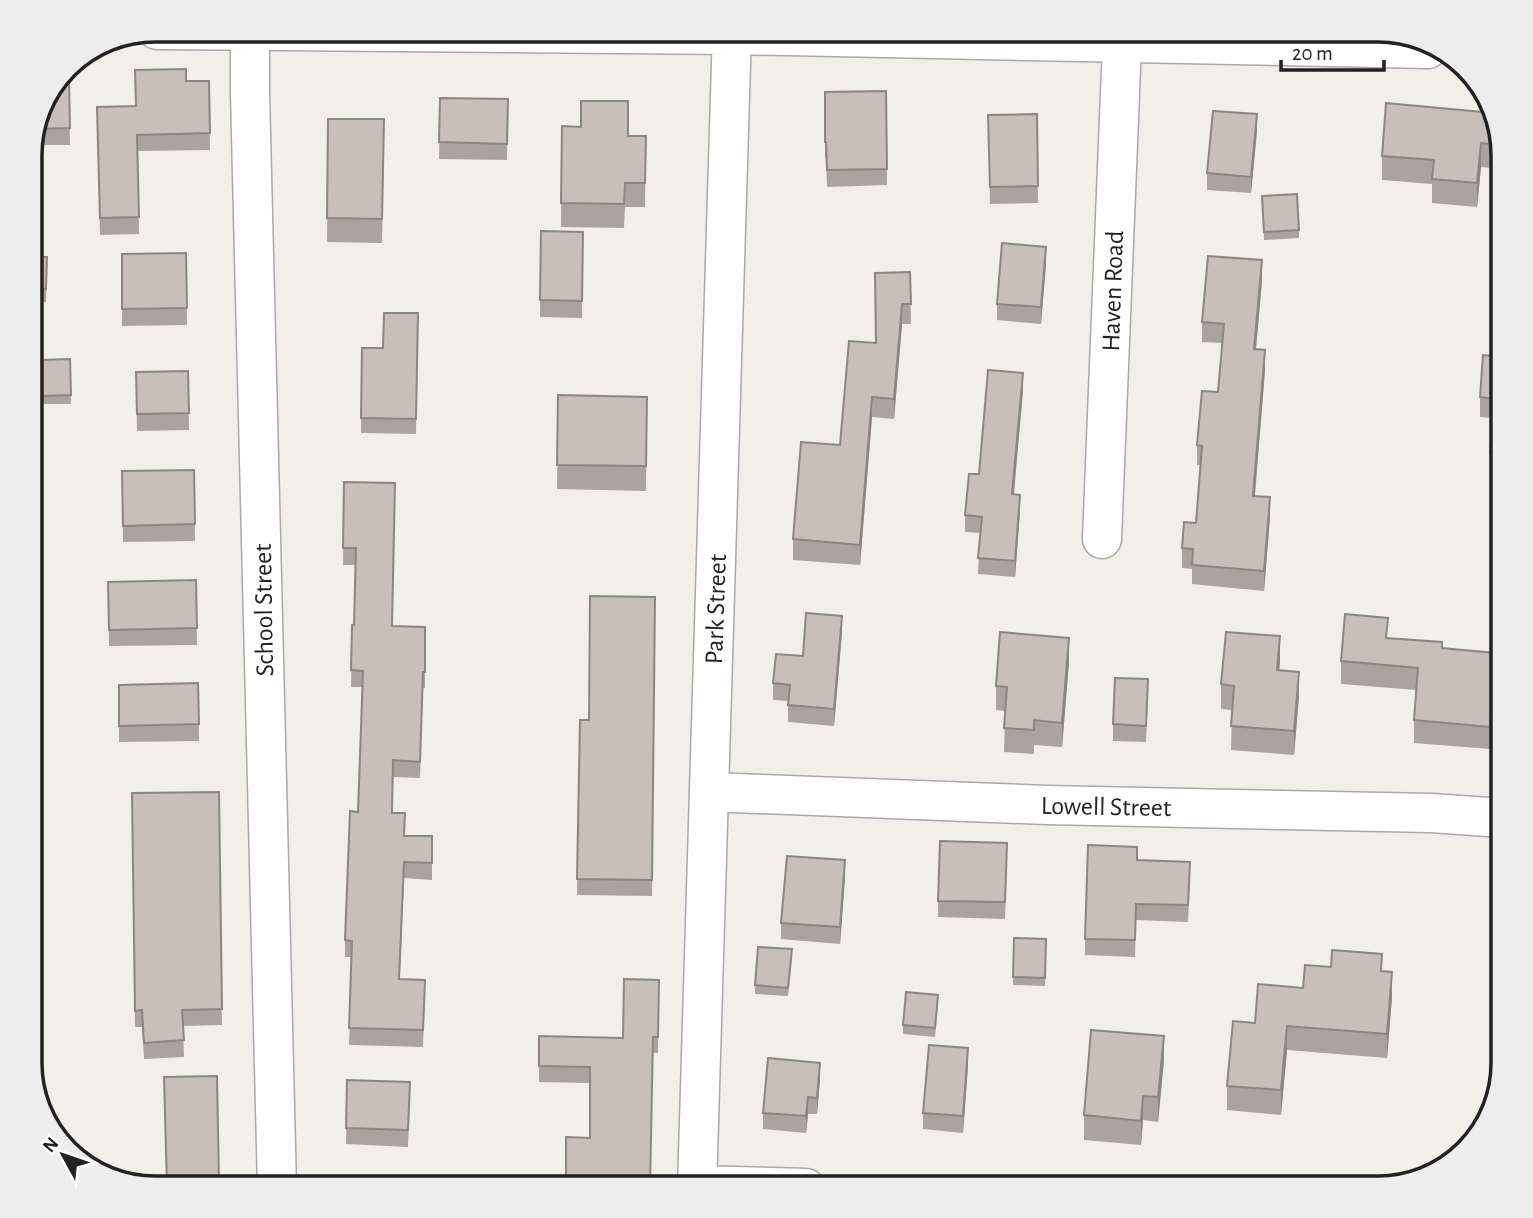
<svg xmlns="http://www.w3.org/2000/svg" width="1533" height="1218" viewBox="0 0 1533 1218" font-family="'Alegreya Sans',sans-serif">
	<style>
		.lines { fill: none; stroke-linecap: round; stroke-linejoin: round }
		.minor-casing { stroke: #a9a9a9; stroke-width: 41 }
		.minor { stroke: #fff; stroke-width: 38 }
		.wall { fill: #aba49e }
		.shaded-wall { fill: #8b8681 }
		.building { fill: #c7bfb8; stroke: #8b8681; stroke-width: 2 }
		.labels { text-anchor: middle; stroke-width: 7; stroke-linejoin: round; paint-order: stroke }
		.street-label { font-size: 26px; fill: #222; stroke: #fff }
		.rim { fill: none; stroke: #222; stroke-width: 3.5 }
	</style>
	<rect width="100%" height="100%" fill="#f2efe9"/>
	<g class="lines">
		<defs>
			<path id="minor" d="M157,30L732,35L1428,49
				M250,31V93L277,1188
				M1102,539L1122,44
				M709,792L1047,805L1431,813L1503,818
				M697,1185L806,1188
				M697,1188L732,30"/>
		</defs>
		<use href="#minor" class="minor-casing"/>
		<use href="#minor" class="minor"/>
	</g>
	<path class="wall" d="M69,80L70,145H30L43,99Z
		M186,81H209L210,150L138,151L139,234L100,235L97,123Z
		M886,91L887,185L827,187L826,158H825V92Z
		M440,98L508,99L507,160L439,159Z
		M1493,113L1503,155V169L1481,167L1477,207L1432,203V184L1382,180V156Z
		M1037,114L1038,203L990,204L988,115Z
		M328,119L384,144L382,243L327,242Z
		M562,126L581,127L628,136H646L645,207H625L624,228L561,227Z
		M1257,131L1251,193L1207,190V173Z
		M1262,196L1299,230V238L1264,240Z
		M541,231L583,232L582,318L540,317Z
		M186,253L187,325L122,326V254Z
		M30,257H47L46,302H30Z
		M1046,264L1041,324L997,320V304Z
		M910,272L911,324H902L894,419L872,417L860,565L793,560V539L840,445L875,343Z
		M1262,280L1256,350L1265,370L1255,496L1270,517L1264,591L1192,584V569L1182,568V548L1196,523L1200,465H1197V445L1218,392L1222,343L1202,342V322Z
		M418,313L416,434L361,433L362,348H383Z
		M1503,357V593L1493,592V573L1501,473L1490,472V453L1493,418L1480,417V397Z
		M70,359L71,404H42L41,360Z
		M188,371L189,430L137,431L136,372Z
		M1023,390L1014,494L1020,511L1015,577L978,574L980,533L965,532V515L979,474Z
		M558,395L647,397L646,491L557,489Z
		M194,470L195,541L123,542L122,471Z
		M344,482L393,626L425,627V688H423L420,778L393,777V813L405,836H432V880L404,878L399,979L425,997L423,1047L349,1045L352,957H345V940L358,812L363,687H351L352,625H354L355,565H343Z
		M196,580L197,645L109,646L108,582Z
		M655,597L652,896L577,895L580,720H589Z
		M842,632L834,726L788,722V701L773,700V683L803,656Z
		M1388,638L1442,648L1495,675V683L1503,707L1500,734L1491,733L1490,749L1414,743V720L1416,690L1341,684V661Z
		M1280,661L1279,670L1299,696L1294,755L1231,750L1232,710L1221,709V684Z
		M1069,662L1062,747L1034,745V754L1004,752L1005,711L996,710V686Z
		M198,683L199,741L119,742V685Z
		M1148,696L1146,742L1113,741V724Z
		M219,792L222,1025L183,1026L184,1057L144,1059L142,1027H135L132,793Z
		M1007,860L1005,919L938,917V901Z
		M1137,860L1190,879L1188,922L1136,920L1135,957L1085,955V939Z
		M845,877L840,944L781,939V923Z
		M1014,938L1046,939L1045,986L1013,985Z
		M792,958L788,996L755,994V985Z
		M1382,971L1392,997L1387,1058L1287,1050L1281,1115L1227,1110V1086L1255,1023L1303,988Z
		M659,980L658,1053H653L590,1138V1083L539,1082V1036L623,1038Z
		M938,1004L935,1037L903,1034V1025Z
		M1164,1060L1158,1122L1143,1120L1141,1145L1084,1140V1115Z
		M41,1061L42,1110H40L30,1070Z
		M968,1065L963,1133L923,1129V1113Z
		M820,1079L817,1114H808L806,1133L763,1129V1113Z
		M347,1080L410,1099L408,1147L346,1144Z"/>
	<path class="shaded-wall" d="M1257,114V131L1251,193V177Z
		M1481,143V167L1477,207V183Z
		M1046,247V264L1041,324V307Z
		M1262,260V280L1254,369V349Z
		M902,304V324L894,419V399Z
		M1265,350V370L1253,515V496Z
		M1023,373V390L1012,511V494Z
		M872,397V417L860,565V545Z
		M1020,495V511L1015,577V561Z
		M1270,497V517L1264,591V571Z
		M842,616V632L834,726V709Z
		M1280,636V661L1277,694V670Z
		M1069,638V662L1062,747V723Z
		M1495,653V675L1493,706V683Z
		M1299,672V696L1294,755V731Z
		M1503,684V707L1500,734V711Z
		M1491,710V733L1490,749V727Z
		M845,860V877L840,944V927Z
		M404,862V878L399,996V979Z
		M1392,972V997L1387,1058V1034Z
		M1287,1026V1050L1281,1115V1090Z
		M1164,1036V1060L1158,1122V1097Z
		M968,1048V1065L963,1133V1116Z
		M820,1063V1079L817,1114V1098Z
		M1143,1096V1120L1141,1145V1121Z
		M808,1097V1114L806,1133V1116Z"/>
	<path class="building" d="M186,69V81H209L210,133L137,135L139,217L100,218L97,107L136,106L135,70Z
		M69,80L70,128L35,129L43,99L57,81Z
		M886,91L887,169L827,170L826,142H825V92Z
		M440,98L508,99L507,144L439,142Z
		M581,101H628V136H646L645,183H625L624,204L561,203L562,126L581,127Z
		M1386,103L1493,113L1501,145L1481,143L1477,183L1432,179L1434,160L1382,156Z
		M1213,111L1257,114L1251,177L1207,173Z
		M1037,114L1038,186L990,187L988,115Z
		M328,119H384L382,219L327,218Z
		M1297,194L1299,230L1264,232L1262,196Z
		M541,231L583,232L582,301L540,300Z
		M1002,243L1046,247L1041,307L997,304Z
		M186,253L187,308L122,309V254Z
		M1208,256L1262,260L1254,349L1265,350L1253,496L1270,497L1264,571L1192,565L1193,549L1182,548L1184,522L1196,523L1202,446L1197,445L1202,391L1218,392L1224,324L1202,322Z
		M30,257H47L46,289L30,288Z
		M910,272L911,304H902L894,399L872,397L860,545L793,539L801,442L840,445L849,341L876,343L875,273Z
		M384,313H418L416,419L361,418L362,348H383Z
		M1483,355L1503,357V574L1493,573L1502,454L1490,453L1495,399L1480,397Z
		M70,359L71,395L42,396L41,360Z
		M988,370L1023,373L1012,494L1020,495L1015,561L978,558L982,517L965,515L969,474H979Z
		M188,371L189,413L137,414L136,372Z
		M558,395L647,397L646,466L557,465Z
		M194,470L195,524L123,526L122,471Z
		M344,482L395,483L392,626L425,627V672H423L420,762L393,760L392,813H405L404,836H432V863L404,862L399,979L425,980L423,1030L349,1028L352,941L345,940L350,811L358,812L363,671L351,670L352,625H354L356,548H343Z
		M196,580L197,628L109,630L108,582Z
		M590,596L655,597L652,880L577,879L580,720H589Z
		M806,613L842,616L834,709L788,705L790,685L773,683L776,654L803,656Z
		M1345,614L1388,618L1386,638L1442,642V648L1495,653L1493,683L1503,684L1500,711L1491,710L1490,727L1414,720L1418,668L1341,661Z
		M1000,632L1069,638L1062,723L1034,720V730L1004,728L1007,687L996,686Z
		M1226,632L1280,636L1277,670L1299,672L1294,731L1231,726L1234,686L1221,684Z
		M1115,678L1148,679L1146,726L1113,724Z
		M198,683L199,724L119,726V685Z
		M219,792L222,1009L182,1010L184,1040L144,1043L142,1010L135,1011L132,793Z
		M940,841L1007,843L1005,902L938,901Z
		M1088,845L1137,847V860L1190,862L1188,905L1136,904L1135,940L1085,939Z
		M787,856L845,860L840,927L781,923Z
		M1014,938L1046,939L1045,978L1013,977Z
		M758,947L792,949L788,988L755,985Z
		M1332,950L1382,954L1381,971L1392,972L1387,1034L1287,1026L1281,1090L1227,1086L1233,1021L1255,1023L1258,984L1303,988L1305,965L1331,967Z
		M624,979L659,980L658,1037H653L650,1188H566V1137L590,1138V1067L539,1066V1036L623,1038Z
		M906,992L938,995L935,1028L903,1025Z
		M1091,1030L1164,1036L1158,1097L1143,1096L1141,1121L1084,1115Z
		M929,1045L968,1048L963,1116L923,1113Z
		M768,1058L820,1063L817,1098L808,1097L806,1116L763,1113Z
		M30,1061H41L42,1095H37L30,1070Z
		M217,1076L219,1182H229V1188H167L164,1077Z
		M347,1080L410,1082L408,1130L346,1128Z"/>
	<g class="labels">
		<g class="street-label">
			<text transform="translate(1112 291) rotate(-88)" y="9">Haven Road</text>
			<text transform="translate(715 609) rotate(-88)" y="9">Park Street</text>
			<text transform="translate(263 610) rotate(-91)" y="9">School Street</text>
			<text transform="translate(1106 806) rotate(1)" y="9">Lowell Street</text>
		</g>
	</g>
	<path d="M0 0H1533V1218H0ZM155 42H1378A113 113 0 0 1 1491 155V1063A113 113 0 0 1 1378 1176H155A113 113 0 0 1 42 1063V155A113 113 0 0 1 155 42Z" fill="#ededed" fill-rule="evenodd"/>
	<path class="rim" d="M155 42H1378A113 113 0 0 1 1491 155V1063A113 113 0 0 1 1378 1176H155A113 113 0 0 1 42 1063V155A113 113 0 0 1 155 42Z"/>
	<g transform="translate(63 1155) rotate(310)" stroke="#ffffff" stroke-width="5" paint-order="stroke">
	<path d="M0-5L12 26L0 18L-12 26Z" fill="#222222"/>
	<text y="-10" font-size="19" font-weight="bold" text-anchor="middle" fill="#222222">N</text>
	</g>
	<path d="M1281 60v10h103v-10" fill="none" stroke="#222222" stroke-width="3.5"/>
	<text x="1292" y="60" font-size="21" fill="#222222" stroke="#ffffff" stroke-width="5" paint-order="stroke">20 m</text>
</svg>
